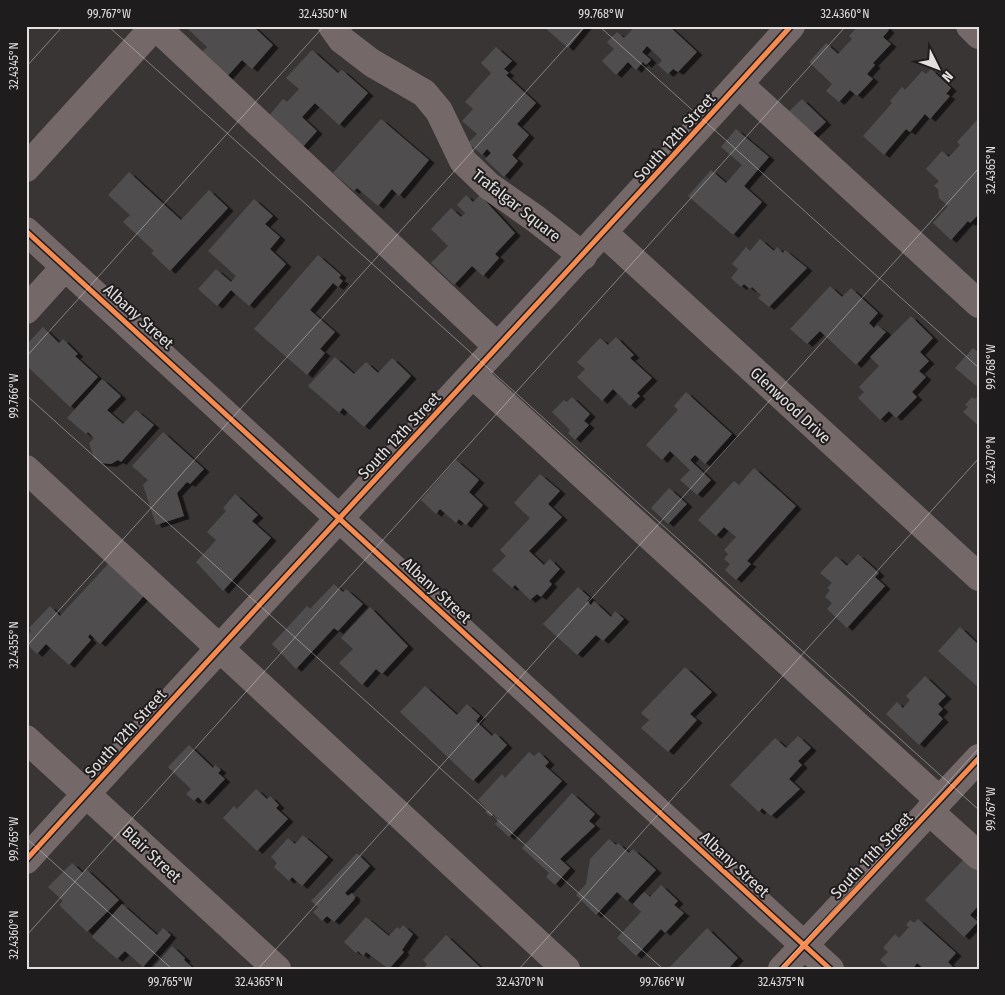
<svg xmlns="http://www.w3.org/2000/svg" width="1005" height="995" viewBox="0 0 1005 995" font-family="'Fira Sans Condensed',sans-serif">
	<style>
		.building { fill: #504d4e; filter: url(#shadow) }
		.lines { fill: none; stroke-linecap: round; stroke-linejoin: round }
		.minor { stroke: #756869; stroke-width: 28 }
		.cycleway-casing { stroke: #1f1c1d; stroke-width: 8 }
		.cycleway { stroke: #f68b52; stroke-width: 5 }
		.ticks { fill: none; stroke: #e3dfdf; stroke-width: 1; stroke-opacity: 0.45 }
		.labels { text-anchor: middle; stroke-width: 4; stroke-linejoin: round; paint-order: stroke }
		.street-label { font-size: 16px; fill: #e3dfdf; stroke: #1f1c1d }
		.neatline { fill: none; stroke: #e3dfdf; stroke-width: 2 }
		.ticks-label { font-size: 12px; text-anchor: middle; fill: #e3dfdf }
	</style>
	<defs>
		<filter id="shadow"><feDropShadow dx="5.5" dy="3" stdDeviation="0" flood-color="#0009"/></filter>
	</defs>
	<rect width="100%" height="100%" fill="#393535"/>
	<path class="building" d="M188,26H253L273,45L252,69L242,60L225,79L199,55L207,47L187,28Z
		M543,26H586L568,48Z
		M628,26H669L697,52L678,72L673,69L668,74L658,65L662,60L647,46L642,52L651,60L646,65L643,62L636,70L628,62L616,75L602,61L614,49L607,42L617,32L624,38L632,30Z
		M858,26H885L889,30L883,37L891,44L873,63L875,65L867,74L873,79L857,96L850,90L839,102L826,91L832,84L809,62L826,43L838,54L852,39L849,36Z
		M496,47L512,61L504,69L509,73L506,75L536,103L517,124L529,135L512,155L518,161L504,177L485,159L491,153L487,149L482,155L468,143L477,134L462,121L473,109L465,102L491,73L481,63Z
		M312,50L338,73L342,70L368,93L339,125L315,103L302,117L317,131L301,149L267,118L283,99L287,102L299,89L286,78Z
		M931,69L951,88L946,94L950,96L930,119L925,114L910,132L906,129L884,155L863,136L892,103L890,101L902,87L905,90L922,71L926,74Z
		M802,99L826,122L810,137L786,114Z
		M381,119L429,160L399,196L392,189L378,206L357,188L354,191L333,173Z
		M977,120L979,122V214L970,223L968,221L951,240L933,223L948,206L939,198L938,189L934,186L939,181L926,169L942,151L949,157L960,145L957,142Z
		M736,129L769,157L744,186L762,202L733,235L688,196L711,170L726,183L742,165L721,147Z
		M129,172L181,220L209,190L228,208L170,271L151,253L154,251L123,222L130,215L108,195Z
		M466,195L473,202L480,195L515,233L495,254L499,258L483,276L472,266L454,285L431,263L448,246L431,229L451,208L461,217L465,213L457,205Z
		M254,199L273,216L265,224L280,237L270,249L286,264L249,306L231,290L217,306L198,289L216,269L231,282L236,276L208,251Z
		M760,239L774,251L777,247L783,253L785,250L807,268L769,307L758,298L761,295L752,287L750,289L744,284L741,287L731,278L738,269L732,264L746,247L750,251Z
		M318,255L341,275L339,278L343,281L338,287L333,283L310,310L335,332L320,349L325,353L307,375L254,329Z
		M830,286L842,297L851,288L878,313L869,323L874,328L877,325L886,332L856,365L820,331L807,344L790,329Z
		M911,316L933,338L920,352L929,361L919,371L926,377L912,392L917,397L896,418L889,411L880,420L858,398L864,392L859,387L879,366L870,357Z
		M43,327L59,343L63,339L78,354L75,356L98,377L70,407L26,365V345Z
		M616,337L634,355L630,358L652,378L637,393L640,396L630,406L613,389L602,401L577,377L585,369L577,362L600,338L608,345Z
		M973,348L979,353V388L955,368Z
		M335,357L354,374L366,362L378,373L392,358L411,376L364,427L343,408L339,413L308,386Z
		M102,379L121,396L107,410L123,424L136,410L154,425L121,462L118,460L111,464L101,463L94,458L89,443L94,438L88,432L86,434L67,418Z
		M686,392L732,434L705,464L695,455L690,460L711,480L697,495L680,480L690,470L670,451L662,460L646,445L678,410L674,406Z
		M979,394V426L963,412L968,407L965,405L972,397L975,399Z
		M572,397L590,414L584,421L589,425L575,440L568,433L570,430L552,412L564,400L567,402Z
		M163,432L204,469L190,484L187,482L177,493L184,516L156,525L143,485L148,480L132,466Z
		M456,460L479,480L469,492L483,505L466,525L459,519L456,523L440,509L436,514L421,500Z
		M754,468L796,506L747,561L751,564L736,580L725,570L730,564L724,559L728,554L724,550L736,537L724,527L716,536L698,520L734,481L739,485Z
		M540,474L560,491L548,504L562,517L529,551L544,565L550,559L560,569L549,581L552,584L541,597L537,594L530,600L515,585L512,588L492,570L506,556L500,550L530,518L514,503Z
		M669,488L687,504L668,524L651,508Z
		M235,494L258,515L252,521L271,538L223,591L196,562L216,540L207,532L226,511L223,508Z
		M858,554L879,573L875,577L885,586L847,628L827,609L832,603L825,597L830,590L827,588L832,583L820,573L836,556L847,566Z
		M109,563L144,596L100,644L90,634L88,637L91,640L69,665L46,644L37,654L26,643V636L31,631L29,628L50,606L60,616Z
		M334,584L343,592L346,589L363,604L338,631L334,628L296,669L272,644L307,606L310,609Z
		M578,587L590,598L587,601L591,605L594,601L611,617L615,611L624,619L603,641L596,635L577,655L543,624Z
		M370,607L408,646L382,674L376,669L362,685L339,663L353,649L341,638Z
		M960,627L979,645V688L938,651Z
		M685,667L712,692L690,714L697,720L668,752L641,728L649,720L641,713Z
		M925,676L946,696L938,704L943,709L938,714L943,719L919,745L886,714L897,702L903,708L910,700L906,696Z
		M425,686L457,715L467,704L480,716L476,721L492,736L495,733L507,745L473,781L400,712Z
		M798,736L811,748L798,761L802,765L789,779L800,789L771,816L762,808L759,812L730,785L775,738L786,748Z
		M189,745L213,768L215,765L221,770L218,773L225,779L203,802L198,797L194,801L186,794L191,789L168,767Z
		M529,752L534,756L539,752L549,762L545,766L562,781L509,837L495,824L499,820L493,814L491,817L485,812L488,810L478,800L502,774L505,778Z
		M256,789L267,799L270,796L279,805L276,808L288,819L257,851L223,818L234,806L237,809Z
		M572,793L595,814L589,821L595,826L560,859L570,868L555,885L546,877L549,873L522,848Z
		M303,835L328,857L302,886L292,877L289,881L274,867L277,863L271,857L288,838L295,844Z
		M609,839L616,845L618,843L629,853L633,849L656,870L627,901L617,892L596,915L576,895L586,884L590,859Z
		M357,853L370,866L345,893L348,896L352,893L355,897L354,900L334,922L327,916L322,921L313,912L318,907L311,901Z
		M966,857L979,869V905L970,915L978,922L964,937L925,900Z
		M72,863L83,873L86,869L119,900L87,932L59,905L63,901L48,887Z
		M661,885L678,901L674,905L684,913L665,933L661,929L636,956L617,938L641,912L633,904L644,892L650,897Z
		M122,904L157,935L163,928L171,935L143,967L125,951L117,959L92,937Z
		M366,917L389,936L397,927L400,929L403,925L413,934L402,950L404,952L389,969L366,952L363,956L358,951L356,953L344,942Z
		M918,919L956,953L948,962L955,969H924L917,963L913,969H890L880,960L888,952L883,948L895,934L899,938L909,927L906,925L910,920L914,923Z
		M707,928L738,958L728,969H668Z
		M446,935L481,968L480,969H423L427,964L423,960Z
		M172,946L185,958L184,960L194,969H152Z"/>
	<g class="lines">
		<path class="minor" d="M155,26L498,347
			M332,26L342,40L372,63L424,93L439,111L463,161L489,186L536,219L583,256
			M970,26L979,35
			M739,84L979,304
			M26,168L155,26
			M26,231L830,969
			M604,233L979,577
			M26,310L65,267
			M473,375L939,800
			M26,469L566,969
			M26,739L277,969
			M929,811L979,856
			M26,860C279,581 538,306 791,26
			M782,969L979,758"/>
		<defs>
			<path id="cycleway" d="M26,231L830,969
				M26,860C279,581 538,306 791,26
				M782,969L979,758"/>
		</defs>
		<use href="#cycleway" class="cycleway-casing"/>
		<use href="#cycleway" class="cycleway"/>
	</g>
	<path class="ticks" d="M108,26L979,810M599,26L979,368M26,67L63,26M26,357L324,26M26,395L663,969M26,647L585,26M26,838L172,969M26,936L846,26M258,969L979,168M519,969L979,458M780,969L979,748"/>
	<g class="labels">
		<g class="street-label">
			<text transform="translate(674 137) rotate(-48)" y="6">South 12th Street</text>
			<text transform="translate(517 205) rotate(38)" y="6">Trafalgar Square</text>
			<text transform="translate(139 316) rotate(42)" y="6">Albany Street</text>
			<text transform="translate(791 405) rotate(43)" y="6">Glenwood Drive</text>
			<text transform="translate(399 435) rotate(-47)" y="6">South 12th Street</text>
			<text transform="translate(437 590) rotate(43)" y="6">Albany Street</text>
			<text transform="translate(125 733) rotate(-48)" y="6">South 12th Street</text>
			<text transform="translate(152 854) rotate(43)" y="6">Blair Street</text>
			<text transform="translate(871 855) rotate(-47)" y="6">South 11th Street</text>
			<text transform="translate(735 864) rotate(43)" y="6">Albany Street</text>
		</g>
	</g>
	<rect width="1005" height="995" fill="none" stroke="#1f1c1d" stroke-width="55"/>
	<g transform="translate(938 68) rotate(132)" stroke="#1f1c1d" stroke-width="4" paint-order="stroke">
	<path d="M0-4L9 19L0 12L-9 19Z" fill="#e3dfdf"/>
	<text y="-8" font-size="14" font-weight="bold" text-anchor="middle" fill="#e3dfdf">N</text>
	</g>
	<rect x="28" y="28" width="950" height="940" class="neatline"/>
	<g class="ticks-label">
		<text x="109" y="18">99.767°W</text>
		<text x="323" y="18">32.4350°N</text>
		<text x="601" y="18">99.768°W</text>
		<text x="845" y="18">32.4360°N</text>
		<text transform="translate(14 66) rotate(-90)" y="4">32.4345°N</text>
		<text transform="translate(991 170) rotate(-90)" y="4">32.4365°N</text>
		<text transform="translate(991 367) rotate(-90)" y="4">99.768°W</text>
		<text transform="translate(14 396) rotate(-90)" y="4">99.766°W</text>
		<text transform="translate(991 460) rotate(-90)" y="4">32.4370°N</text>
		<text transform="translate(14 645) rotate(-90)" y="4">32.4355°N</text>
		<text transform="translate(991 809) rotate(-90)" y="4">99.767°W</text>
		<text transform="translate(14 839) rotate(-90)" y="4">99.765°W</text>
		<text transform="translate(14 935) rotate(-90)" y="4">32.4360°N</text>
		<text x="170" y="986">99.765°W</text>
		<text x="259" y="986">32.4365°N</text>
		<text x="520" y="986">32.4370°N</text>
		<text x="662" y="986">99.766°W</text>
		<text x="781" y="986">32.4375°N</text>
	</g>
</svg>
